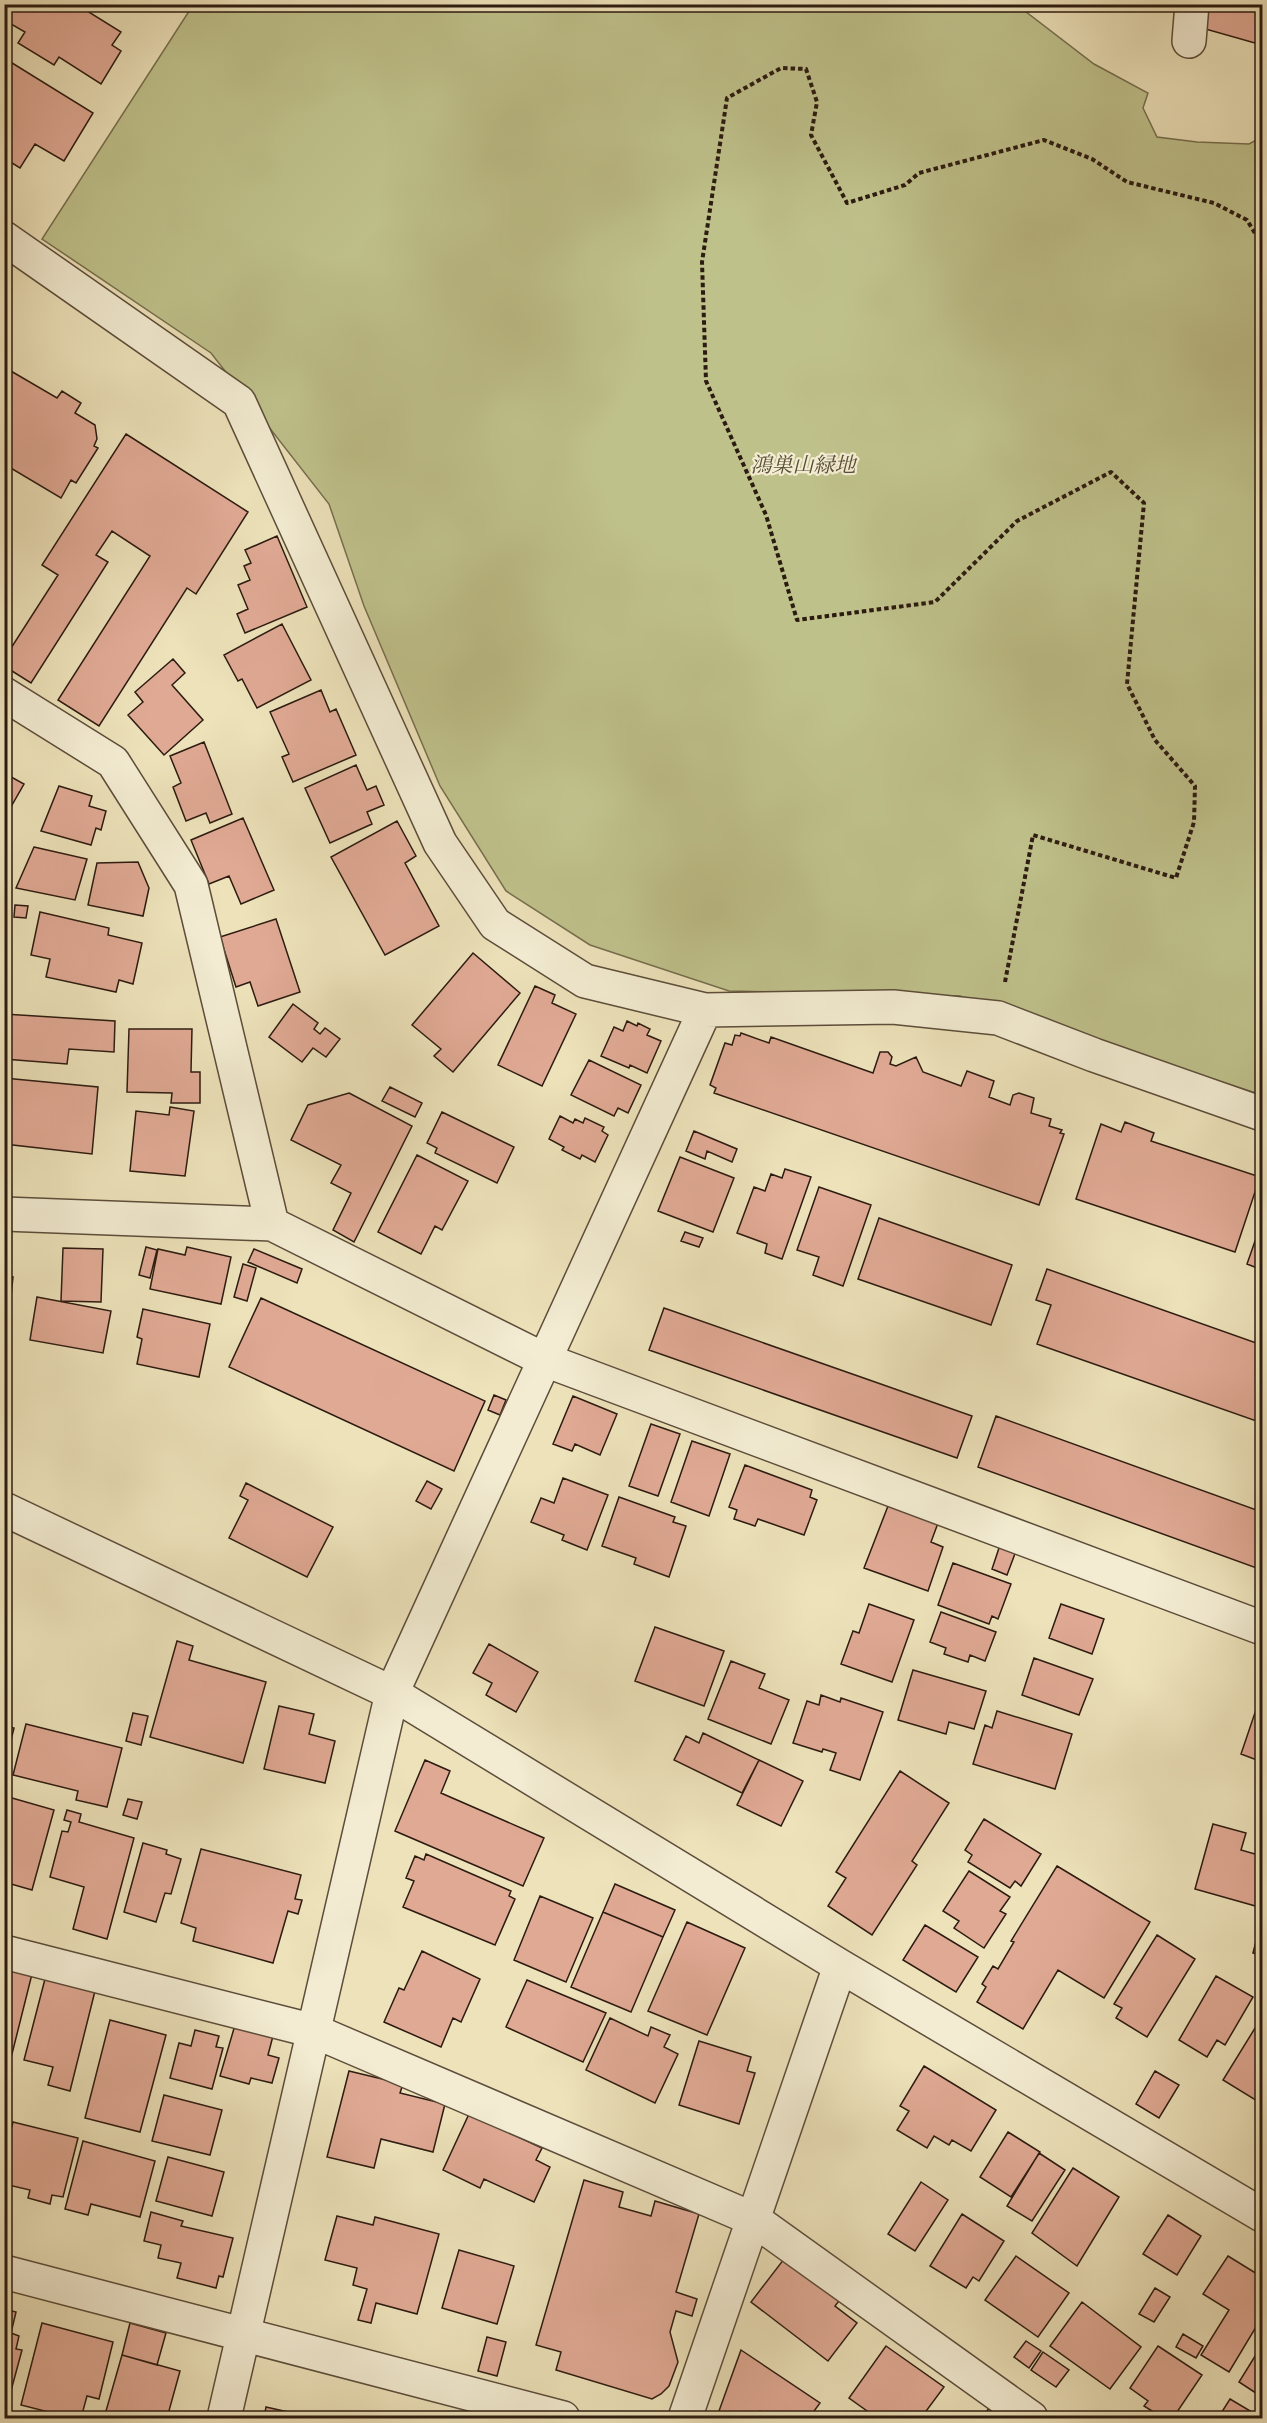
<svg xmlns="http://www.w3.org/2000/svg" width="1267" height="2423" viewBox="0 0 1267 2423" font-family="'IM FELL Great Primer','Noto Serif JP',serif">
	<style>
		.green { fill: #bfc18b; stroke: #766e4e; stroke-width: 1.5 }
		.building { fill: #e0a994; stroke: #2c1b10; stroke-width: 1.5 }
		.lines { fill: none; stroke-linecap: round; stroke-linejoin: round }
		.minor-casing { stroke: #5c4d3a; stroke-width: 36 }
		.path { stroke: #2c1b10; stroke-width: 4; stroke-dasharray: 4.5 3; stroke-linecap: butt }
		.minor { stroke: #f3ecd2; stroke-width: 33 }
		.labels { text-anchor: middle; stroke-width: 4.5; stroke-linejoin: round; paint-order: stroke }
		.park-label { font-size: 21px; font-style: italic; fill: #584d35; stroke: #f3ecd2 }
	</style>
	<rect width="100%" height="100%" fill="#ede2ba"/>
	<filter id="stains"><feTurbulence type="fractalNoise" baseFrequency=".00333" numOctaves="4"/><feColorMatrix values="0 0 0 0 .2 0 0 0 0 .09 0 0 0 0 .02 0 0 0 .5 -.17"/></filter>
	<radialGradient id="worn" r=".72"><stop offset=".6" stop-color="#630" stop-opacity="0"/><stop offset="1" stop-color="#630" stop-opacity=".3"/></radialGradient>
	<path class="green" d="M193,5H1017L1094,64L1148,93L1143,108L1157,137L1197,142L1249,144L1262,137V1095L960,996L729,991L590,945L506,891L440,786L364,606L329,504L211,353L42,239Z"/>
	<path class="building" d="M12,4H80L79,6L121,32L112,45L121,51L101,84L59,57L54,65L18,43L25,32L4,20Z
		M1209,4H1262V45L1202,28Z
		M4,58L93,113L64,161L35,144L20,168L4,158V88L8,82L4,80Z
		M4,367L57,398L62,391L81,403L75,413L95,425L97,439L94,446L98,448L76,483L71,480L61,498L4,464Z
		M126,434L248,512L196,594L187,588L99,726L58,700L150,556L112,531L96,555L108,562L31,683L4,666V659L58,575L42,565Z
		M277,536L307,607L245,633L237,614L248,609L238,585L250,580L244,566L251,563L245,550Z
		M282,624L311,680L257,708L242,679L238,681L224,655Z
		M173,659L185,673L172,685L203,720L164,755L128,715L143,702L135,692Z
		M321,690L330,712L336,709L356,755L293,782L282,757L289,754L270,712Z
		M204,742L232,814L210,823L206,813L186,821L173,787L181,783L170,756Z
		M356,765L367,790L376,786L384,805L367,812L372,824L330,843L305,788Z
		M4,773L24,784L4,819Z
		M59,786L92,796L89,806L106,811L101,830L96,828L91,845L41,831Z
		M243,818L274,890L241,904L229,876L209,884L191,840Z
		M397,821L416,856L405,863L439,926L385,955L331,857Z
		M34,847L87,859L75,900L16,888Z
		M138,862L149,888L143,916L88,905L97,863Z
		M15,905L28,906L26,918L14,917Z
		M40,912L109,928L108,935L142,943L133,984L119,980L116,992L46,977L50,959L31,955Z
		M276,919L300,992L258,1006L250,982L236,987L220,937Z
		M473,953L520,993L453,1072L434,1056L441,1049L412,1025Z
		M535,986L555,995L552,1003L576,1014L542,1086L498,1065Z
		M293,1004L318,1023L314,1029L320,1034L325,1028L340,1039L326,1057L313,1048L302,1062L269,1037Z
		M4,1014L115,1021L114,1052L69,1049L67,1064L4,1059Z
		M627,1021L637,1026L638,1023L650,1029L647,1035L661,1041L647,1073L630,1065L629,1068L601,1056L614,1027L623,1031Z
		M129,1029H192L191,1072H200V1103H171L172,1093L127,1092Z
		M741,1033L769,1043L771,1037L873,1073L880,1052H888L892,1057L890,1064L896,1066L916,1057L923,1072L961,1086L967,1071L994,1081L989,1097L1010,1105L1013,1095L1019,1093L1034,1098L1031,1113L1051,1119L1049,1126L1062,1130L1060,1133L1064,1134L1039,1205L714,1093L716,1088L710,1085L725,1043L732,1045L735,1035L740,1036Z
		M589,1060L641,1085L628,1113L618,1108L614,1116L571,1095Z
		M4,1078L98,1087L92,1154L4,1144Z
		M390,1087L422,1103L415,1117L382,1101Z
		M349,1093L412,1126L354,1242L333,1230L351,1193L331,1183L341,1165L291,1140L308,1105Z
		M170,1107L194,1111L185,1176L130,1171L136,1111L169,1115Z
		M442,1112L514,1147L497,1183L435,1153L437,1148L427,1143Z
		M560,1116L573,1123L575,1119L583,1123L585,1118L604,1127L602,1131L608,1135L595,1162L582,1155L580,1159L562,1150L564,1147L549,1139Z
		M1125,1122L1154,1133L1151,1141L1260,1177L1235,1252L1076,1199L1101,1124L1121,1132Z
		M694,1131L737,1149L732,1162L707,1151L705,1159L686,1151Z
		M417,1155L468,1181L442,1230L435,1226L421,1254L378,1232Z
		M680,1157L734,1178L713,1232L658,1211Z
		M785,1169L811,1177L782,1259L765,1253L767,1244L737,1233L754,1187L765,1191L771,1174L782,1178Z
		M819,1187L871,1205L843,1286L813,1275L819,1257L797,1250Z
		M879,1218L1012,1265L991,1325L858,1279Z
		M1262,1221V1270L1247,1264Z
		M685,1232L703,1238L699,1247L681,1241Z
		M146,1247L157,1250L150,1278L139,1275Z
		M187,1247L231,1257L221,1304L150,1289L158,1249L185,1255Z
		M63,1248L103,1249L101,1302L61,1301Z
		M254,1249L302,1269L297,1283L248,1262Z
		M243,1264L256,1268L247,1301L234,1297Z
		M1047,1269L1262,1345V1423L1037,1344L1051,1305L1036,1300Z
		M4,1276L13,1277L11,1296L4,1295Z
		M37,1297L111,1311L103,1353L30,1340Z
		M261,1298L485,1401L454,1471L229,1367Z
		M664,1308L972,1416L957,1458L649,1350Z
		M143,1309L210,1324L199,1377L137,1364L142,1339L137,1337Z
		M494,1395L506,1400L500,1415L488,1410Z
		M573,1396L617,1414L600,1455L575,1444L572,1451L553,1444Z
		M996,1416L1262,1512V1570L978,1467Z
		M651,1424L680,1434L658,1496L629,1486Z
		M692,1441L730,1454L709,1516L671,1502Z
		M745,1465L812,1490L810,1497L817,1500L804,1535L758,1519L755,1526L734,1519L737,1510L729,1507Z
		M563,1478L608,1495L587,1550L562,1540L564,1535L531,1522L541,1498L554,1503Z
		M427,1481L442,1489L431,1509L416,1501Z
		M246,1483L333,1527L307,1577L229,1538L248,1500L240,1496Z
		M619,1497L675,1517L673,1522L686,1526L669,1577L634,1564L636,1558L602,1546Z
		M888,1506L938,1523L931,1542L943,1547L928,1591L864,1568Z
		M1000,1545L1016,1551L1007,1575L992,1569Z
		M953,1563L1011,1584L998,1619L992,1616L989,1624L938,1605Z
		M869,1604L914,1620L892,1682L841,1664L853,1631L859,1633Z
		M1061,1604L1104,1619L1092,1654L1049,1638Z
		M941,1612L996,1632L985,1661L970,1655L968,1662L944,1654L946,1648L930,1642Z
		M655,1627L724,1651L704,1706L635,1681Z
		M177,1641L193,1646L189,1660L266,1682L243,1763L150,1737Z
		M489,1644L538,1672L516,1712L486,1695L492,1683L473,1673Z
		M1034,1658L1093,1679L1079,1715L1022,1695Z
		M731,1661L765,1674L759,1688L789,1700L771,1744L708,1719Z
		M913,1670L986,1691L974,1729L949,1722L946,1734L898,1720Z
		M1262,1692V1762L1241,1754Z
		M821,1695L840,1702L841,1698L883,1712L860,1780L830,1770L836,1753L823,1749L822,1752L793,1743L807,1701L819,1705Z
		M279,1706L314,1714L309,1734L335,1741L325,1783L264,1769Z
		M997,1711L1072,1734L1055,1789L973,1764L985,1725L992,1728Z
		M133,1713L148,1716L141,1745L126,1741Z
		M26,1724L122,1748L107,1807L76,1800L78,1791L13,1775Z
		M4,1726L14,1728L4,1768Z
		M703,1733L759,1760L742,1793L674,1760L686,1736L699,1743Z
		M425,1760L450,1771L441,1793L544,1838L523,1886L395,1831Z
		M759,1760L803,1781L781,1826L737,1805Z
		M900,1771L949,1803L912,1861L917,1865L872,1935L828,1906L846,1878L836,1872Z
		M5,1796L54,1810L32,1890L4,1882Z
		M128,1799L142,1802L137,1819L123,1815Z
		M67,1810L81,1814L79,1822L134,1838L107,1939L73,1929L84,1887L50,1877L62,1831L68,1832L71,1822L64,1820Z
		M984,1819L1041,1854L1021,1886L1015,1881L1010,1888L968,1862L972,1855L965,1850Z
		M1213,1824L1246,1833L1241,1850L1262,1856V1896L1259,1907L1195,1889Z
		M143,1843L167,1850L166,1854L181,1859L171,1894L165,1893L156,1922L124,1912Z
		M201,1849L301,1875L295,1899L302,1900L298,1914L288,1911L273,1963L193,1941L196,1928L181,1923Z
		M426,1854L511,1891L509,1896L515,1899L495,1945L403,1907L414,1881L406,1878L415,1856L424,1860Z
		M1057,1866L1150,1922L1104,1998L1058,1970L1023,2029L977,2002L986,1987L982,1984L993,1966L998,1969L1014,1942L1011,1941Z
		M969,1871L1010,1897L1000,1911L1006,1914L984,1948L954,1928L959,1921L943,1911Z
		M615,1884L675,1910L663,1937L603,1912Z
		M540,1896L593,1918L566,1982L514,1960Z
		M603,1912L663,1937L631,2012L571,1987Z
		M1262,1918V1956L1253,1953Z
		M687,1922L745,1948L707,2035L648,2011Z
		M925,1925L978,1957L956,1992L903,1960Z
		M1157,1935L1195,1959L1147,2037L1116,2018L1122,2008L1114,2004Z
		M422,1951L480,1979L461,2022L453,2018L441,2047L384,2022L399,1988L404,1990Z
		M4,1967L32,1974L10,2062L4,2061Z
		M1216,1976L1253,1997L1225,2045L1217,2040L1207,2057L1179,2040Z
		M45,1979L95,1991L70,2091L48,2085L53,2067L24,2060Z
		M527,1980L606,2013L583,2062L506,2027Z
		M610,2018L648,2036L651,2027L670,2035L664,2047L678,2054L655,2103L586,2070Z
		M110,2020L166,2035L140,2132L85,2118Z
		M1260,2020L1262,2021V2104L1223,2080Z
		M235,2025L273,2036L268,2055L279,2058L272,2083L251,2078L249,2084L220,2076Z
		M195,2030L219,2036L216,2047L223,2048L212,2089L170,2078L179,2043L191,2046Z
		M699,2041L751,2057L747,2071L755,2073L739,2124L679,2105Z
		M924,2066L996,2110L971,2151L952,2140L949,2145L934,2136L927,2148L897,2130L909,2111L900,2106Z
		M349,2071L403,2084L400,2093L445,2104L433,2152L381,2139L374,2168L327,2157Z
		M1155,2071L1179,2085L1159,2118L1136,2104Z
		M164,2095L222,2110L210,2155L152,2141Z
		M469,2114L542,2148L536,2160L550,2167L534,2202L484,2179L480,2188L443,2170Z
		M13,2122L78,2138L63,2197L52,2195L50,2204L28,2198L30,2190L4,2184V2157Z
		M1008,2132L1040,2152L1011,2197L980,2177Z
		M83,2141L155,2161L140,2217L91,2204L88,2215L65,2209Z
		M1039,2153L1065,2170L1032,2221L1007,2206Z
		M168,2157L224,2172L212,2216L156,2201Z
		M1073,2168L1119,2197L1077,2266L1032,2233Z
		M584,2180L623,2192L619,2207L651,2216L655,2201L699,2214L676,2292L697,2299L692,2316L676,2311L670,2332L678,2362L669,2386L661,2394L652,2399L556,2370L561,2352L536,2345Z
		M921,2182L948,2200L915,2251L888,2234Z
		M151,2212L183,2221L181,2226L233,2238L223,2277L219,2276L216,2288L177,2278L181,2263L158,2258L161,2245L144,2241Z
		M962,2214L1004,2241L979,2281L973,2277L966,2288L930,2266Z
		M1168,2215L1201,2236L1177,2275L1143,2254Z
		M337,2216L373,2225L375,2217L439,2234L417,2314L376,2303L371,2323L358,2320L367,2289L353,2285L357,2268L325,2260Z
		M459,2250L514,2266L497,2324L442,2308Z
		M1016,2256L1069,2293L1038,2337L985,2300Z
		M1228,2256L1262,2277V2317L1229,2372L1201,2355L1229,2310L1203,2294Z
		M784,2259L839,2301L835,2306L857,2323L828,2361L751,2302Z
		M1155,2288L1170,2297L1154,2322L1139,2314Z
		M1082,2302L1141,2347L1110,2389L1050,2346Z
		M4,2309L16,2312L11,2333L19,2336L16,2349L22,2350L5,2413Z
		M42,2323L113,2342L99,2399L87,2396L81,2418H72L21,2405Z
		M130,2323L166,2333L157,2365L122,2355Z
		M1183,2334L1203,2346L1196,2358L1176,2347Z
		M487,2337L506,2342L497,2376L478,2371Z
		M1026,2341L1041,2351L1029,2368L1014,2357Z
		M1262,2345V2397L1239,2382Z
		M886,2346L944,2387L921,2418H877L849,2398Z
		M1158,2346L1202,2375L1173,2418H1163L1144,2406L1148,2401L1130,2388Z
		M741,2350L820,2403L809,2418H770L760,2411L755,2418H730L719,2411Z
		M1043,2352L1069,2370L1056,2387L1031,2370Z
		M122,2355L180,2371L167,2418H104Z
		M1230,2399L1262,2418H1218Z
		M266,2407L315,2418H264Z
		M989,2408L1004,2418H982Z"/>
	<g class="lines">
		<defs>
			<path id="minor" d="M1189,41L1192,4
				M4,238L239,402L440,843L495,924L585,981L705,1010L893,1007L998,1018L1094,1055L1262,1114
				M4,694L113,762L191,885L272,1224L545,1360L1262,1628
				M4,1214L272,1224
				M4,1509L392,1693L840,1966L1262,2215
				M4,1952L314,2031L753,2219L1031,2418
				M4,2272L563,2418
				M224,2418L392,1693L705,1010
				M685,2418L840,1966"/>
		</defs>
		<use href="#minor" class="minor-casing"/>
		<path class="path" d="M1005,982L1033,835L1176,878L1194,822L1195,786L1155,740L1127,684L1144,503L1111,472L1017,521L935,602L797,620L766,515L706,381L702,262L727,98L781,68L806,69L817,102L811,135L847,203L905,185L919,173L1044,140L1092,159L1127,182L1214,203L1247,220L1262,245"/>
		<use href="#minor" class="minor"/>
	</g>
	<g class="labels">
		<g class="park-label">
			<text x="803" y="472">鴻巣山緑地</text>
		</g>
	</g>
	<rect width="1267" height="2423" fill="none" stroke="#ede2ba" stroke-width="24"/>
	<rect x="6" y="6" width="1255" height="2411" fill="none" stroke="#2c1b10" stroke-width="3"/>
	<rect x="12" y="12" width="1243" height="2399" fill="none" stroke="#2c1b10" stroke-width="1.5"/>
	<rect width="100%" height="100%" filter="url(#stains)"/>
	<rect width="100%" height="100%" fill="url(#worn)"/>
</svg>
